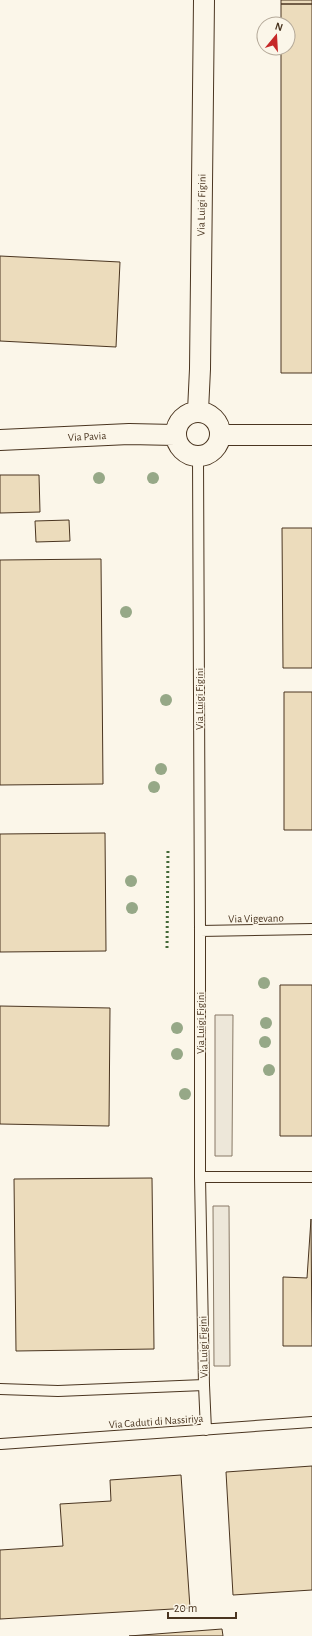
<svg xmlns="http://www.w3.org/2000/svg" width="312" height="1636" viewBox="0 0 312 1636" font-family="'Alegreya Sans',sans-serif">
	<style>
		.parking { fill: #ede7d9; stroke: #887966 }
		.building { fill: #ecdcbc; stroke: #4a3520 }
		.lines { fill: none; stroke-linecap: round; stroke-linejoin: round }
		.lane-casing { stroke: #4a3520; stroke-width: 12 }
		.street-casing { stroke: #4a3520; stroke-width: 22 }
		.lane { stroke: #fbf6e9; stroke-width: 10 }
		.street { stroke: #fbf6e9; stroke-width: 20 }
		.hedge { stroke: #436837; stroke-width: 3; stroke-dasharray: 2 3; stroke-linecap: butt }
		.tree { fill: #96a887 }
		.labels { text-anchor: middle; stroke-width: 3; stroke-linejoin: round; paint-order: stroke }
		.street-label { font-size: 11px; fill: #4a3520; stroke: #fbf6e9 }
	</style>
	<rect width="100%" height="100%" fill="#fbf6e9"/>
	<path class="parking" d="M215,1015H233L232,1156H215Z
		M213,1206H229L230,1366H214Z"/>
	<path class="building" d="M281,0H312V4H281Z
		M281,4H312V373H281V48H288V24H281Z
		M0,256L120,262L116,347L0,341Z
		M0,475H39L40,512L0,513Z
		M69,520L70,541L36,542L35,521Z
		M282,528H312V668H283Z
		M101,559L103,784L0,785V560Z
		M284,692H312V830H284Z
		M105,833L106,951L0,952V834Z
		M280,985H312V1136H280Z
		M0,1006L110,1008L109,1126L0,1124Z
		M152,1178L154,1349L16,1351L14,1179Z
		M311,1219L312,1346H283V1277L307,1278Z
		M312,1466V1590L233,1595L226,1472Z
		M181,1475L190,1608L0,1619V1550L63,1546L60,1504L111,1501L110,1480Z
		M222,1629L223,1636H129Z"/>
	<g class="lines">
		<defs>
			<path id="lane" d="M200,931L312,929
				M200,1177H312
				M204,1385L206,1430
				M0,1389L58,1391L204,1385L200,1177V931L198,456
				M1,1444L312,1422"/>
			<path id="street" d="M198,411L200,369L204,0
				M176 434a22 22 0 1 1 44 0a22 22 0 1 1-44 0Z
				M220,435H312
				M0,440L129,434L175,435"/>
		</defs>
		<use href="#lane" class="lane-casing"/>
		<use href="#street" class="street-casing"/>
		<use href="#lane" class="lane"/>
		<use href="#street" class="street"/>
		<path class="hedge" d="M167,948L168,849"/>
	</g>
	<g class="tree">
		<circle cx="99" cy="478" r="6"/>
		<circle cx="153" cy="478" r="6"/>
		<circle cx="126" cy="612" r="6"/>
		<circle cx="166" cy="700" r="6"/>
		<circle cx="161" cy="769" r="6"/>
		<circle cx="154" cy="787" r="6"/>
		<circle cx="131" cy="881" r="6"/>
		<circle cx="132" cy="908" r="6"/>
		<circle cx="264" cy="983" r="6"/>
		<circle cx="266" cy="1023" r="6"/>
		<circle cx="177" cy="1028" r="6"/>
		<circle cx="265" cy="1042" r="6"/>
		<circle cx="177" cy="1054" r="6"/>
		<circle cx="269" cy="1070" r="6"/>
		<circle cx="185" cy="1094" r="6"/>
	</g>
	<g class="labels">
		<g class="street-label">
			<text transform="translate(201 205) rotate(-89)" y="4">Via Luigi Figini</text>
			<text transform="translate(87 436) rotate(-3)" y="4">Via Pavia</text>
			<text transform="translate(199 699) rotate(-90)" y="4">Via Luigi Figini</text>
			<text transform="translate(256 918) rotate(-1)" y="4">Via Vigevano</text>
			<text transform="translate(200 1023) rotate(-90)" y="4">Via Luigi Figini</text>
			<text transform="translate(203 1347) rotate(-91)" y="4">Via Luigi Figini</text>
			<text transform="translate(156 1421) rotate(-4)" y="4">Via Caduti di Nassiriya</text>
		</g>
	</g>
	<g transform="translate(276 36) rotate(18)"><circle r="19" fill="#fbf6e9" stroke="#b4a999"/>
	<path d="M0-3L7 15L0 10L-7 15Z" fill="#c62828"/>
	<text y="-6" font-size="11" font-weight="bold" text-anchor="middle" fill="#4a3520">N</text>
	</g>
	<path d="M168 1612v6h68v-6" fill="none" stroke="#4a3520" stroke-width="2"/>
	<text x="174" y="1612" font-size="12" fill="#4a3520" stroke="#fbf6e9" stroke-width="3" paint-order="stroke">20 m</text>
</svg>
